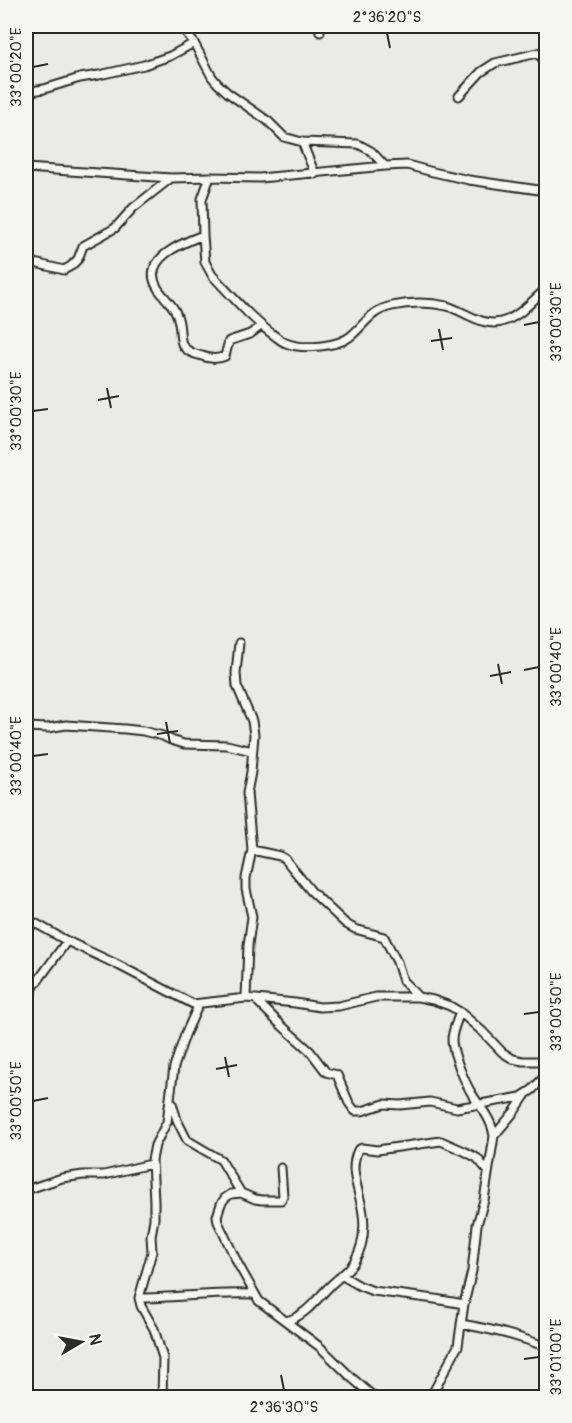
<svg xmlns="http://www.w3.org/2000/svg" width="572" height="1423" viewBox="0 0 572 1423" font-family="Pangolin,sans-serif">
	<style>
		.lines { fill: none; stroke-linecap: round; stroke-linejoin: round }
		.minor-casing { stroke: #2b2b2b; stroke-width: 11 }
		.minor { stroke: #f6f6f2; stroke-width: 7 }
		.ticks { fill: none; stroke: #2b2b2b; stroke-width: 2 }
		.neatline { fill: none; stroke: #2b2b2b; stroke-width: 2 }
		.ticks-label { font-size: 15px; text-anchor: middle; fill: #2b2b2b }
	</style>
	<rect width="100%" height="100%" fill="#eaeae6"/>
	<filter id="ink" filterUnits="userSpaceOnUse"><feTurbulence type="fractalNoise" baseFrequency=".0167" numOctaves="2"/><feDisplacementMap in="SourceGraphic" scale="12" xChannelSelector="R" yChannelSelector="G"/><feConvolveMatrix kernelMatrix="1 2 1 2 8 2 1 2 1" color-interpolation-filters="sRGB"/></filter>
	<g filter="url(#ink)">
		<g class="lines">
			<defs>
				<path id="minor" d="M181,26L194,43L212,77L218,84L228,93L268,121L284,137L302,142L358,144L371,151L385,166
					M319,26L320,32
					M538,54L546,62
					M26,92L44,89L80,78L99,75L144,65L170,56L194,43
					M459,96L481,72L495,63L546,51
					M302,142L315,174
					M26,168L171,178L210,177L260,178L385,166L407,165L433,172L469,180L546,191
					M210,177L202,199L203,235L205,262L212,275C232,296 251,319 275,336C278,338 282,342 286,343C302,350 339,347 352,335C367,322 370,311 392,306C410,302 429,302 447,306C467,312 485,330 507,320C522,314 534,299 546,289
					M203,235C182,243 141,259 157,287C162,296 172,303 176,313C186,335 170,348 202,356C210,359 217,360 225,356L229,341L250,334L261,326
					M26,261L64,270L71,266L78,259L83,246L115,228L133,208L171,178
					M239,643L236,673L237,686L252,721L254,735L251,772L247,793L252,850L246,878V889L252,917L248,945L246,998
					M26,727L48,728L66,725L125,729L143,731L163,736L171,740L184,744L227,745L252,751
					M252,850L280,856L285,859L311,891L346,924L355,929L384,937L397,962L403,981L418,997
					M26,918L67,941L116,964L193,1004L246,998L295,1003L320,1007L339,1006L376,997H418L433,1000L450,1006L460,1012L483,1032L502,1052L513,1059L523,1061H546
					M255,999L281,1025L310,1051L326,1072L337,1075L349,1103L355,1111H362L384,1104L400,1105L430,1102L457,1108L521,1097L532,1090L546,1075
					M26,1007L34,986L67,941
					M172,1103L177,1120L187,1140L221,1160L241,1193
					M494,1136L514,1112L525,1096
					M281,1168L283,1196L281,1200H262L255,1199L241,1193L231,1194L225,1198L221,1204L217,1216L218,1222L238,1264L259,1301L320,1347L352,1378L375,1398
					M26,1190L62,1178L83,1175H104L151,1164
					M341,1275L360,1286L373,1291L435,1299L464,1304
					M139,1298C177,1298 215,1292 253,1294
					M286,1321C304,1317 315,1301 328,1288C336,1279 348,1272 354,1262C366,1242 366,1221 360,1199C356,1182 350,1167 358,1150L362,1148L377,1150L441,1141L464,1151L477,1158L488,1171
					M461,1324C491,1329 519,1336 546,1347
					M162,1398L163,1358L154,1329L141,1306L139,1298L152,1252L151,1236L154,1219V1201L152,1160L155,1145L167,1122L174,1067L185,1035L199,1004
					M430,1398L458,1346L464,1304L472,1271L477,1225L484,1200L494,1136C492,1119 480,1107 472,1094C465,1083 452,1052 452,1040C452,1031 457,1021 460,1012"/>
			</defs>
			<use href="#minor" class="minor-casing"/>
			<use href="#minor" class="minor"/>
		</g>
	</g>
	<path class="ticks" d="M387,33L390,48M33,67L48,64M524,325L539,322M439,329L443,350M431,341L452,338M107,388L111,408M98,400L119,396M33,411L48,409M498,664L502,684M524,670L539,667M490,676L511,672M166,722L170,743M157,734L178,731M33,756L48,754M524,1014L539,1012M225,1057L229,1077M216,1069L237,1065M33,1101L48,1098M524,1359L539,1357M281,1375L284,1390"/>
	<rect width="572" height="1423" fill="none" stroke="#f6f6f2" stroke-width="66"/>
	<g transform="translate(81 1342) rotate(80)" stroke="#f6f6f2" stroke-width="4.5" paint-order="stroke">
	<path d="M0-4.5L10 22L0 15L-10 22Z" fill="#2b2b2b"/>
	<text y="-9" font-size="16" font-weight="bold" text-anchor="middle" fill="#2b2b2b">N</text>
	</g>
	<rect x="33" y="33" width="506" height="1357" class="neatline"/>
	<g class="ticks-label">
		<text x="387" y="22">2°36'20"S</text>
		<text transform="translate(16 67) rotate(-90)" y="5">33°00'20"E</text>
		<text transform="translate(556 322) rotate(-90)" y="5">33°00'30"E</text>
		<text transform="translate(16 411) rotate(-90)" y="5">33°00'30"E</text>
		<text transform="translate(556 667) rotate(-90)" y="5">33°00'40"E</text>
		<text transform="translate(16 756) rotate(-90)" y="5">33°00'40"E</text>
		<text transform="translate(556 1012) rotate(-90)" y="5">33°00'50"E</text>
		<text transform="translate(16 1101) rotate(-90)" y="5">33°00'50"E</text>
		<text transform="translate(556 1357) rotate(-90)" y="5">33°01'00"E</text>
		<text x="284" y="1412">2°36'30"S</text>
	</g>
</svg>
